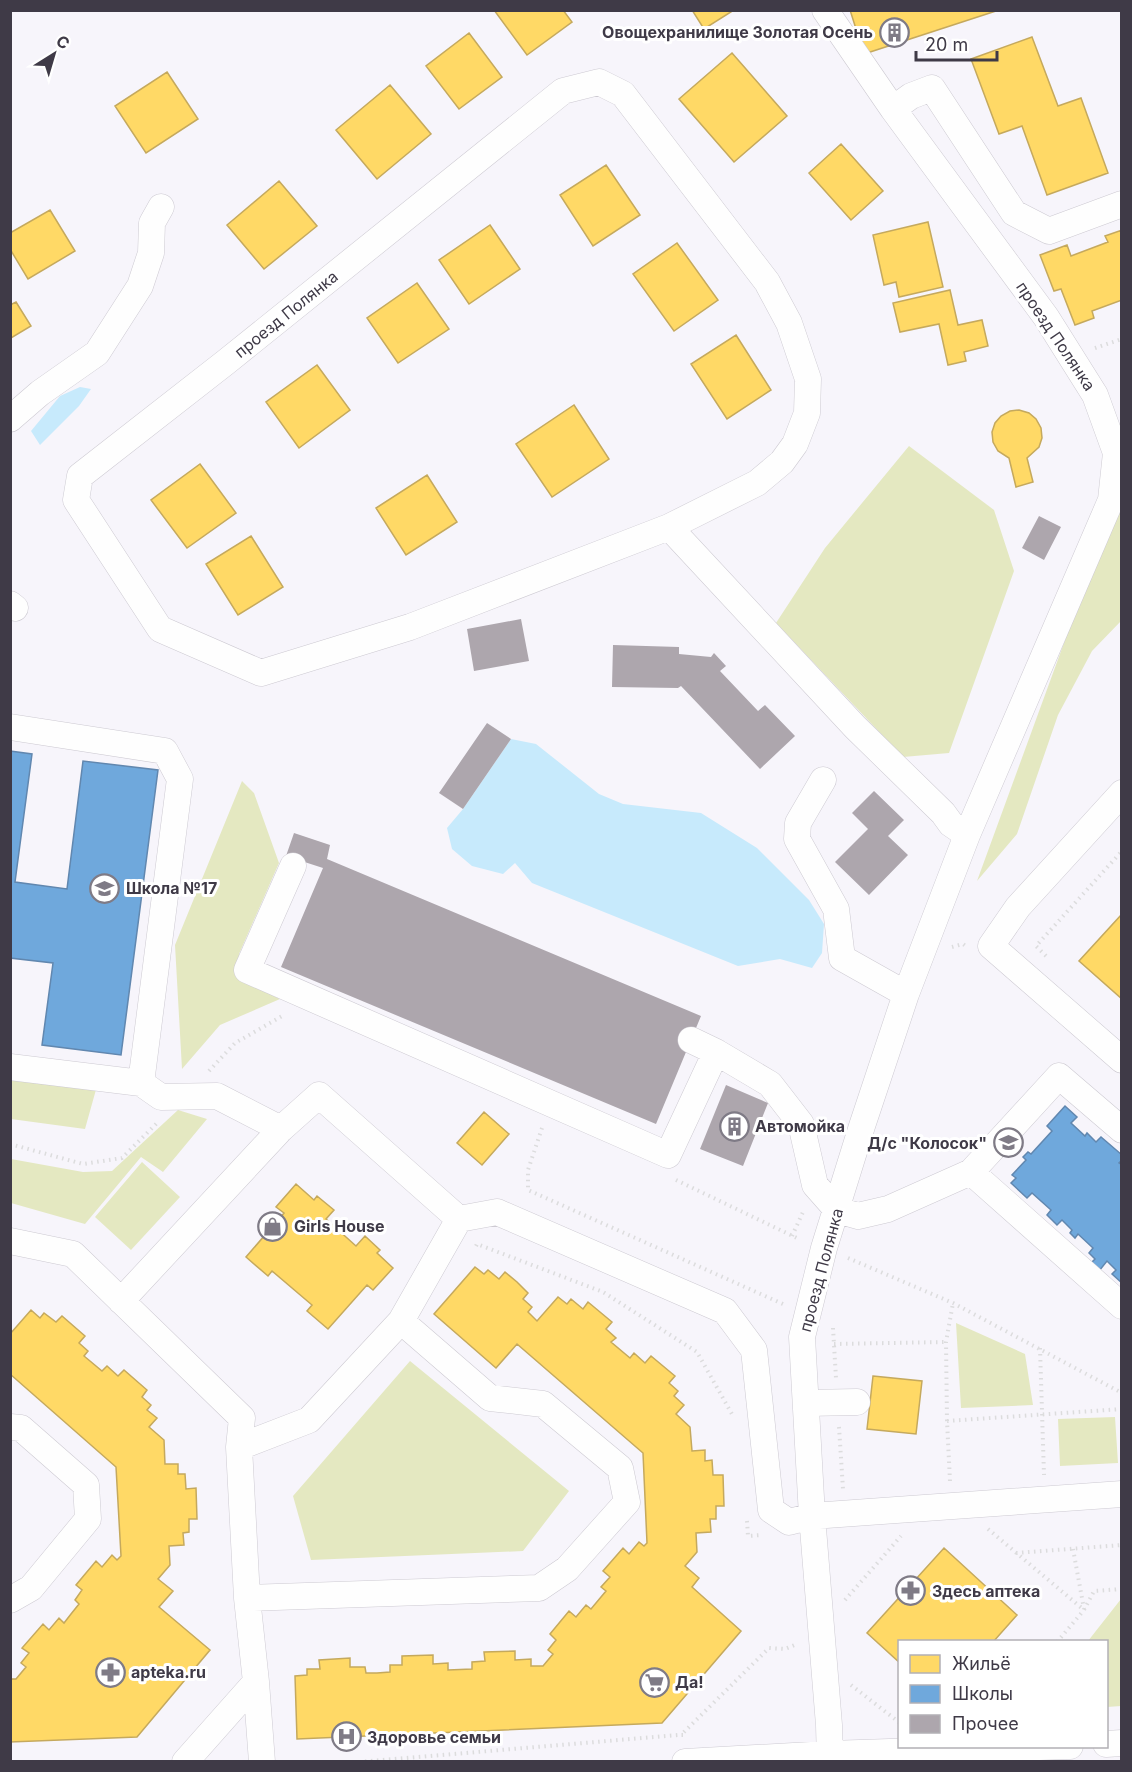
<svg xmlns="http://www.w3.org/2000/svg" width="1132" height="1772" viewBox="0 0 1132 1772" font-family="Inter,sans-serif">
	<style>
		.green { fill: #e4e8c1 }
		.water { fill: #c7eafc }
		.homes { fill: #ffd966; stroke: #c5a95d; stroke-width: 1.5 }
		.schools { fill: #6fa8dc; stroke: #6187af; stroke-width: 1.5 }
		.building { fill: #ada6ad }
		.lines { fill: none; stroke-linecap: round; stroke-linejoin: round }
		.minor-casing { stroke: #cdcad2; stroke-width: 27 }
		.path { stroke: #dcdcdd; stroke-width: 4; stroke-dasharray: 1.5 4.5; stroke-linecap: butt }
		.minor { stroke: #fefefe; stroke-width: 26 }
		.labels { text-anchor: middle; stroke-width: 6; stroke-linejoin: round; paint-order: stroke }
		.poi-label { font-size: 16px; font-weight: bold; fill: #3f3a47; stroke: #fff; text-anchor: start }
		.street-label { font-size: 16px; fill: #3f3a47; stroke: #fff }
	</style>
	<rect width="100%" height="100%" fill="#f7f5fb"/>
	<path class="green" d="M909,446L994,510L1014,571L949,753L903,757L776,623L825,548Z
		M1121,487V621L1092,651L1058,715L1017,834L977,881Z
		M242,781L254,793L279,863L239,954L238,979L280,999L220,1025L182,1069L175,945Z
		M10,1073L97,1086L85,1129L11,1119Z
		M178,1110L207,1119L163,1172L141,1157L85,1224L11,1203V1159L83,1172L112,1171Z
		M142,1162L180,1197L131,1250L95,1217Z
		M956,1323L1025,1354L1033,1405L961,1408Z
		M410,1361L569,1491L523,1551L311,1560L293,1496Z
		M1115,1417L1118,1463L1060,1466L1058,1419Z
		M1121,1599V1706L1107,1707L1106,1642L1088,1641Z"/>
	<path class="water" d="M80,387L91,389L79,406L40,445L31,431L60,396Z
		M511,739L536,744L599,794L623,804L701,813L757,848L809,900L824,924L822,953L812,968L780,959L738,966L532,883L515,863L503,874L472,866L452,849L447,828L463,809Z"/>
	<path class="homes" d="M494,10H563L572,22L527,55Z
		M692,10H734L704,29Z
		M850,10H999L864,54Z
		M469,33L502,77L459,109L426,66Z
		M1032,37L1058,106L1081,98L1108,173L1047,195L1022,126L999,134L971,59Z
		M732,53L787,116L734,162L679,99Z
		M167,72L198,119L146,153L115,106Z
		M390,85L431,134L377,179L336,130Z
		M841,144L883,191L851,220L809,173Z
		M606,165L640,215L593,246L560,195Z
		M279,181L317,226L264,269L227,225Z
		M50,210L75,251L28,279L10,249V233Z
		M928,222L943,287L899,297L896,282L884,285L873,235Z
		M490,225L520,269L469,304L439,260Z
		M1122,230V300L1092,311L1094,318L1075,325L1061,289L1054,291L1040,255L1067,245L1071,256L1108,242L1105,236Z
		M677,243L718,300L674,331L633,274Z
		M417,283L449,329L398,363L367,318Z
		M950,290L958,325L982,320L988,346L964,352L966,361L948,365L939,324L900,332L893,303Z
		M16,302L31,326L11,338L10,305Z
		M736,335L771,390L727,419L691,364Z
		M317,365L350,410L299,448L266,402Z
		M574,405L609,459L552,497L516,444Z
		M1019,410L1029,413L1036,419L1041,428L1042,438L1039,447L1027,458L1033,482L1016,487L1009,458L998,451L993,442L992,432L995,423L1001,416L1010,411Z
		M200,464L236,513L187,548L151,500Z
		M427,475L457,522L406,555L376,508Z
		M251,536L283,587L238,615L206,564Z
		M1122,914V999L1079,961Z
		M484,1112L509,1134L482,1165L457,1143Z
		M296,1184L314,1200L317,1196L334,1210L326,1219L356,1246L365,1236L380,1250L377,1253L393,1268L373,1290L367,1285L328,1329L307,1311L312,1305L272,1271L268,1276L246,1257L284,1213L276,1207Z
		M475,1267L484,1274L488,1270L499,1279L505,1272L517,1282L528,1293L523,1299L532,1307L528,1312L537,1321L558,1297L567,1304L571,1299L583,1309L588,1302L612,1322L606,1329L616,1338L611,1342L630,1358L634,1353L645,1363L651,1356L675,1376L669,1383L678,1391L674,1396L684,1405L676,1414L690,1427L692,1451L705,1450V1461L712,1460L713,1475H723L724,1506H716V1519H710L711,1532L696,1533L697,1552L685,1566L699,1578L692,1587L741,1631L662,1723L297,1739L295,1676L307,1675V1669H320L319,1660L350,1658V1667H365L366,1673H377L390,1672V1665H402V1656L433,1655V1664L448,1663V1670L472,1669V1662L485,1661L484,1652L515,1651V1660L531,1659V1666H543L553,1654L548,1650L556,1640L550,1634L569,1611L576,1617L586,1605L591,1609L606,1591L601,1587L610,1577L603,1571L623,1548L629,1554L639,1542L644,1546L647,1543L643,1453L517,1344L496,1368L434,1314Z
		M31,1310L40,1318L44,1313L56,1322L62,1316L85,1336L79,1343L88,1351L84,1356L102,1371L107,1366L118,1376L124,1370L147,1390L142,1397L151,1405L147,1410L157,1418L149,1427L164,1440L165,1464H178V1474H185L186,1489L196,1488L197,1519H189V1532L183,1533L184,1545L169,1546L170,1565L158,1579L173,1591L159,1607L210,1650L137,1737L10,1742V1679H16L26,1667L21,1663L29,1653L22,1648L43,1624L49,1630L59,1618L64,1623L71,1614L79,1604L75,1600L82,1590L76,1585L96,1561L102,1567L112,1555L117,1560L121,1556L116,1467L10,1374V1334Z
		M873,1376L922,1381L916,1434L867,1429Z
		M944,1548L1017,1615L993,1642H900V1663L867,1633Z"/>
	<path class="schools" d="M10,751L32,754L15,882L67,889L83,761L158,770L121,1055L42,1045L53,963L10,958Z
		M1065,1106L1077,1117L1071,1123L1085,1136L1087,1133L1096,1142L1101,1137L1122,1155V1160L1119,1163L1122,1165V1283L1112,1274L1116,1270L1107,1261L1099,1271L1091,1263L1095,1259L1089,1253L1093,1248L1078,1234L1075,1238L1070,1233L1072,1230L1062,1220L1057,1225L1047,1215L1051,1210L1032,1193L1027,1198L1011,1183L1016,1178L1012,1175L1026,1160L1023,1157L1028,1152L1031,1154L1052,1131L1047,1126Z"/>
	<path class="building" d="M1039,516L1061,527L1044,560L1022,548Z
		M521,619L529,661L474,671L467,629Z
		M613,645L679,647V654L711,657L714,653L726,666L720,671L758,711L765,705L795,736L760,769L681,686L678,688L612,687Z
		M487,723L511,739L463,809L439,793Z
		M874,791L904,820L888,836L908,855L869,895L835,862L868,829L852,813Z
		M294,833L330,845L327,859L701,1016L656,1124L281,967L323,868L286,856Z
		M726,1085L768,1103L743,1166L700,1149Z"/>
	<g class="lines">
		<defs>
			<path id="minor" d="M825,10L893,109L1046,317L1095,395L1116,453L1111,500L967,835L906,994L862,1126L824,1248L802,1337L812,1516L829,1725L830,1762
				M893,109L911,96L932,88L1014,213L1049,231L1122,204
				M10,419L40,393L97,353L140,286L151,253L152,223L161,207
				M669,527L757,483L782,462L795,444L807,413L808,379L789,323L767,282L623,94L599,82L563,91L226,362L80,476L76,500L160,629L261,673L410,627L669,527L855,727L943,813L951,824L967,835
				M10,604L15,608
				M10,727L165,751L180,779L141,1083
				M823,780L798,823L797,839L836,909L842,958L906,994
				M1122,793L1018,907L991,946L1122,1060
				M293,866L247,970L668,1155L716,1052
				M691,1040L716,1052L770,1084L801,1124L815,1185L837,1210L858,1216L888,1209L971,1172L1122,1306
				M10,1067L141,1083L161,1097L217,1096L281,1129
				M971,1172L1059,1076L1122,1130
				M459,1219L497,1212L725,1311L754,1350L771,1510L789,1522L812,1516L1122,1494
				M10,1241L73,1254L242,1418L239,1447L247,1598L256,1682L185,1762
				M121,1301L281,1129L319,1095L459,1219L401,1321L490,1398L543,1404L620,1468L627,1502L567,1569L539,1588L247,1598
				M806,1403L857,1402
				M10,1427L21,1428L86,1485L88,1519L31,1588L10,1600
				M239,1447L309,1420L401,1321
				M256,1682L262,1762
				M1106,1744L1122,1743
				M685,1762L829,1754L1070,1746"/>
		</defs>
		<use href="#minor" class="minor-casing"/>
		<path class="path" d="M1095,348L1122,339
			M952,947L963,944L967,947
			M1046,956L1036,946L1122,851
			M209,1071L235,1043L284,1015
			M542,1128L528,1170V1190L783,1304
			M10,1144L83,1164L122,1158L157,1123
			M676,1180L799,1239
			M792,1236L803,1212
			M476,1246L477,1244L603,1292L697,1352L733,1416
			M848,1258L953,1303L1122,1393
			M833,1328L836,1378
			M834,1344L946,1342
			M1040,1348L1044,1475
			M947,1421L1122,1409
			M839,1427L843,1489
			M950,1481L947,1421L946,1342L953,1303
			M747,1521L748,1536L762,1535
			M988,1529L1084,1610
			M1073,1549L1084,1609
			M1016,1553L1122,1545
			M845,1600L901,1536
			M1057,1642L1084,1610L1094,1591L1122,1589
			M851,1685L900,1723
			M683,1735H681L769,1648L785,1649L797,1644
			M359,1762L678,1735"/>
		<use href="#minor" class="minor"/>
	</g>
	<defs>
		<symbol id="building-ring" viewBox="-11 -11 22 22"><circle r="9.5" fill="#fff" stroke="#7f7b86" stroke-width="1.5"/><path d="M-4-6H4V6H1V3H-1V6H-4ZM-2.5-4.3h1.7v1.8h-1.7ZM.8-4.3h1.7v1.8H.8ZM-2.5-1h1.7V.8h-1.7ZM.8-1h1.7V.8H.8Z" fill="#7f7b86"/></symbol>
		<symbol id="school-ring" viewBox="-11 -11 22 22"><circle r="9.5" fill="#fff" stroke="#7f7b86" stroke-width="1.5"/><path d="M0-5L7-2L0 1L-7-2ZM-4 1L0 2.5L4 1V4Q0 6-4 4Z" fill="#7f7b86"/></symbol>
		<symbol id="shop-ring" viewBox="-11 -11 22 22"><circle r="9.5" fill="#fff" stroke="#7f7b86" stroke-width="1.5"/><path d="M-5-2.5h2.3a2.7 3.5 0 0 1 5.4 0H5L5.5 6h-11ZM-1.5-2.5h3a1.5 2.3 0 0 0-3 0Z" fill="#7f7b86"/></symbol>
		<symbol id="pharmacy-ring" viewBox="-11 -11 22 22"><circle r="9.5" fill="#fff" stroke="#7f7b86" stroke-width="1.5"/><path d="M-2-6h4v4h4v4h-4v4h-4v-4h-4v-4h4Z" fill="#7f7b86"/></symbol>
		<symbol id="supermarket-ring" viewBox="-11 -11 22 22"><circle r="9.5" fill="#fff" stroke="#7f7b86" stroke-width="1.5"/><path d="M-6-5.5h2.5l.6 2H6L4.5 2H-2.5L-4.4-4H-6ZM-1.5 3.2a1.3 1.3 0 1 0 .1 0ZM3 3.2a1.3 1.3 0 1 0 .1 0Z" fill="#7f7b86"/></symbol>
		<symbol id="hospital-ring" viewBox="-11 -11 22 22"><circle r="9.5" fill="#fff" stroke="#7f7b86" stroke-width="1.5"/><path d="M-5-5h3v3.5h4V-5h3V5h-3V1.5h-4V5h-3Z" fill="#7f7b86"/></symbol>
	</defs>
	<g fill-rule="evenodd">
		<use href="#building-ring" x="878" y="16" width="33" height="33"/>
		<use href="#school-ring" x="88" y="872" width="33" height="33"/>
		<use href="#building-ring" x="718" y="1110" width="33" height="33"/>
		<use href="#school-ring" x="992" y="1126" width="33" height="33"/>
		<use href="#shop-ring" x="256" y="1210" width="33" height="33"/>
		<use href="#pharmacy-ring" x="894" y="1574" width="33" height="33"/>
		<use href="#pharmacy-ring" x="94" y="1656" width="33" height="33"/>
		<use href="#supermarket-ring" x="638" y="1666" width="33" height="33"/>
		<use href="#hospital-ring" x="330" y="1720" width="33" height="33"/>
	</g>
	<g class="labels">
		<g class="poi-label">
			<text x="873" y="38" text-anchor="end">Овощехранилище Золотая Осень</text>
			<text x="126" y="894">Школа №17</text>
			<text x="755" y="1132">Автомойка</text>
			<text x="987" y="1149" text-anchor="end">Д/с "Колосок"</text>
			<text x="294" y="1232">Girls House</text>
			<text x="932" y="1597">Здесь аптека</text>
			<text x="131" y="1678">apteka.ru</text>
			<text x="675" y="1688">Да!</text>
			<text x="367" y="1743">Здоровье семьи</text>
		</g>
		<g class="street-label">
			<text transform="translate(286 314) rotate(-39)" y="6">проезд Полянка</text>
			<text transform="translate(1056 336) rotate(56)" y="6">проезд Полянка</text>
			<text transform="translate(821 1270) rotate(-75)" y="6">проезд Полянка</text>
		</g>
	</g>
	<rect width="1132" height="1772" fill="none" stroke="#3f3a47" stroke-width="24"/>
	<rect x="898" y="1640" width="210" height="108" fill="#ffffff" stroke="#b2b0b5" stroke-width="1.5"/>
	<rect x="910" y="1655" width="30" height="18" fill="#ffd966" stroke="#b2b0b5" stroke-width="1.5"/>
	<text x="952" y="1670" font-size="18" fill="#3f3a47">Жильё</text>
	<rect x="910" y="1685" width="30" height="18" fill="#6fa8dc" stroke="#b2b0b5" stroke-width="1.5"/>
	<text x="952" y="1700" font-size="18" fill="#3f3a47">Школы</text>
	<rect x="910" y="1715" width="30" height="18" fill="#ada6ad" stroke="#b2b0b5" stroke-width="1.5"/>
	<text x="952" y="1730" font-size="18" fill="#3f3a47">Прочее</text>
	<g transform="translate(54 54) rotate(37)" stroke="#ffffff" stroke-width="4.5" paint-order="stroke">
	<path d="M0-4.5L10 22L0 15L-10 22Z" fill="#3f3a47"/>
	<text y="-9" font-size="16" font-weight="bold" text-anchor="middle" fill="#3f3a47">С</text>
	</g>
	<path d="M916 51v9h81v-9" fill="none" stroke="#3f3a47" stroke-width="3"/>
	<text x="925" y="51" font-size="18" fill="#3f3a47" stroke="#ffffff" stroke-width="4.5" paint-order="stroke">20 m</text>
</svg>
